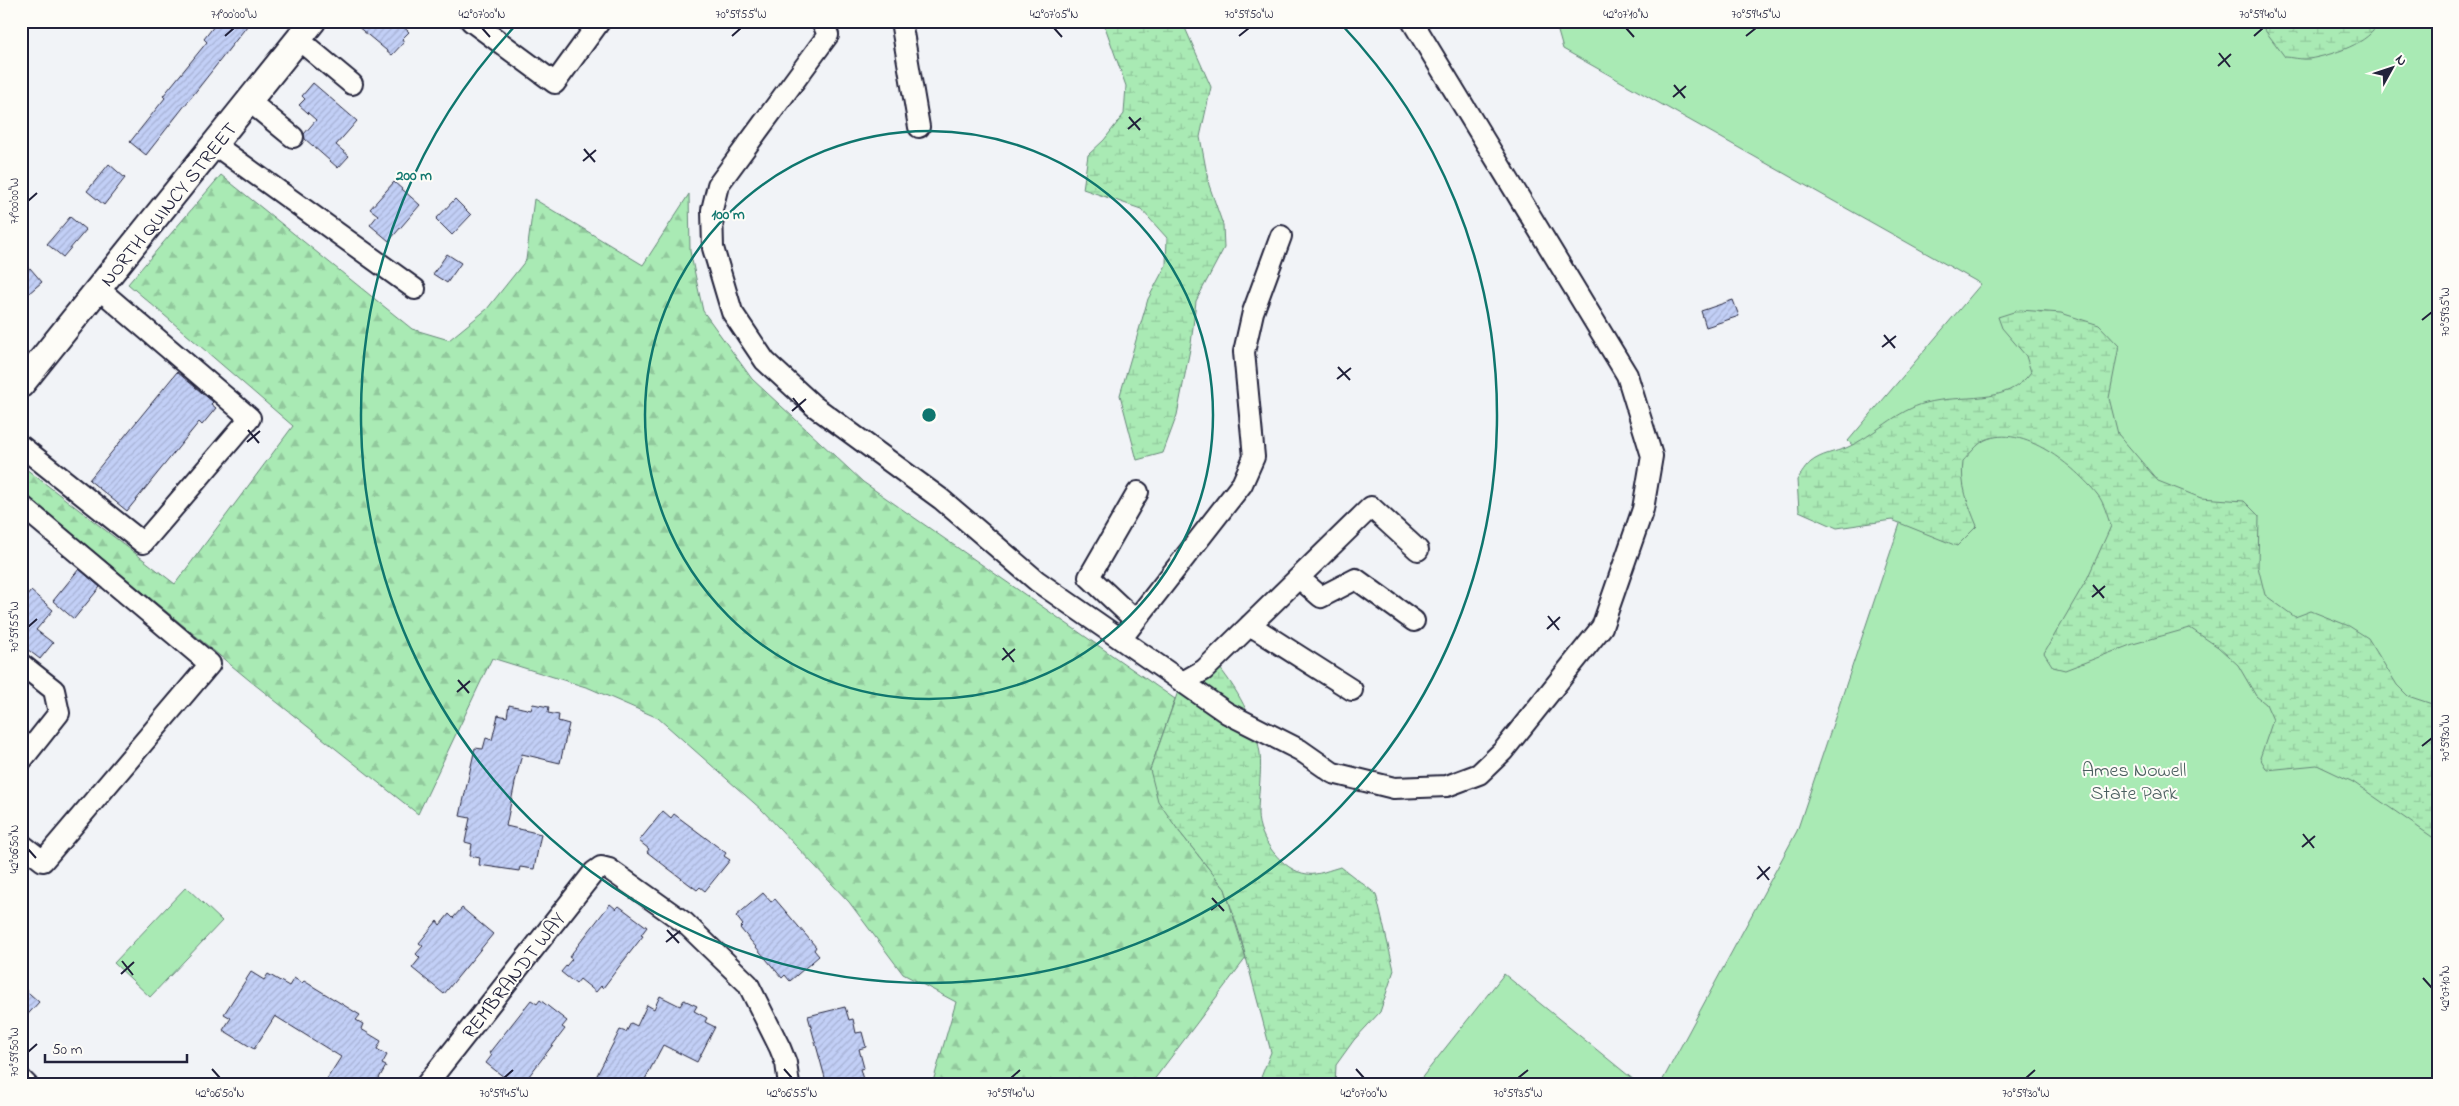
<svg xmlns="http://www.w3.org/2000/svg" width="2459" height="1106" viewBox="0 0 2459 1106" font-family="'Indie Flower',sans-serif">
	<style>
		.green { fill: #a9eab4; stroke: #668678 }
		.forest { fill: url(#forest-firs); stroke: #668678 }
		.wetland { fill: url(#wetland-marsh); stroke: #668678 }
		.building { fill: url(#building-hatch); stroke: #22223b }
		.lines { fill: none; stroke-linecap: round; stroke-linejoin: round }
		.minor-casing { stroke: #22223b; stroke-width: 24 }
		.major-casing { stroke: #22223b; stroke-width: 29 }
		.minor { stroke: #fdfcf7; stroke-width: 20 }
		.major { stroke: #fdfcf7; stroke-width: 25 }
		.ticks { fill: none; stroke: #22223b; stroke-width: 2 }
		.ring { fill: none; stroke: #0f766e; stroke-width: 2.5 }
		.labels { text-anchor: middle; stroke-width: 4; stroke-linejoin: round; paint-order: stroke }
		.street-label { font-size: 20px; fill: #22223b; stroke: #fdfcf7 }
		.park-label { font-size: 20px; fill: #4a5e5f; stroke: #fdfcf7 }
		.centre { fill: #0f766e; stroke: #fdfcf7; stroke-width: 2.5 }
		.ring-label { font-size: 15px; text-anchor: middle; font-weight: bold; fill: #0f766e; stroke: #fdfcf7; stroke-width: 4; stroke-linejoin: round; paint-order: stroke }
		.neatline { fill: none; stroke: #22223b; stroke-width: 2 }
		.ticks-label { font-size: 12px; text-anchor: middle; fill: #22223b }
	</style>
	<defs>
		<pattern id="forest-firs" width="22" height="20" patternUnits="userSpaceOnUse" patternTransform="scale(1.25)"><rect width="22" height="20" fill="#a9eab4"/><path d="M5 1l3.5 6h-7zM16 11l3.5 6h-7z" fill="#91c89c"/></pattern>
		<pattern id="wetland-marsh" width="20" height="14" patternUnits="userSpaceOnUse" patternTransform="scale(1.25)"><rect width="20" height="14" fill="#a9eab4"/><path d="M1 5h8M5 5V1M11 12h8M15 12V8" fill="none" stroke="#91c89c"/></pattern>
		<pattern id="building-hatch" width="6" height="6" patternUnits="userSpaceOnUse" patternTransform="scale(1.25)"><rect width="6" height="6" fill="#c2cff6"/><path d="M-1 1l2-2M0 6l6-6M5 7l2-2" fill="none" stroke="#a6b1d4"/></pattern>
	</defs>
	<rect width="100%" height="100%" fill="#f1f3f7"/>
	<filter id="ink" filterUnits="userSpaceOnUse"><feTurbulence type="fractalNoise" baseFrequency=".02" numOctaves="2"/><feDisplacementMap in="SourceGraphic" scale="10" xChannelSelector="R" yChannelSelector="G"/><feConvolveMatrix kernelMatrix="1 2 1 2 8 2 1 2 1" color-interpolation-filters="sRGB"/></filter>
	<g filter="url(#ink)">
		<path class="green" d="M1555,21H2438V1085H1660L1797,831L1909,497L1848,441L1981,284L1563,49Z
			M186,887L222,921L150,997L114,963Z
			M1504,974L1640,1085H1416Z"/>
		<path class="forest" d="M221,175L412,329L449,340L487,309L526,260L534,199L643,265L689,194L690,251L703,311L752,379L863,482L1175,699L1150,770L1178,830L1225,889L1246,958L1150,1085H932L956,1002L903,974L849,902L762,810L658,718L589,688L492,658L418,814L249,680L21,491V465L175,584L293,426L128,284Z"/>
		<path class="wetland" d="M1103,21H1182L1211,87L1200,137L1209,185L1223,225L1224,248L1196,301L1191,344L1177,415L1163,453L1137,460L1120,395L1148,299L1166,265L1167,238L1141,209L1083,189L1088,155L1104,140L1124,114L1126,86Z
			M2258,21H2379C2371,44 2331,55 2309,59C2301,60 2292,57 2285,57Z
			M2020,310L2061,313L2099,325L2119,346L2109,398L2118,434L2158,481L2201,498L2244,501L2259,516L2258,567L2265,595L2295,617L2311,611L2349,626L2368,638L2397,685L2408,696L2438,706V841L2353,782L2317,765L2267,770L2260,758L2273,720L2266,704L2256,696L2238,665L2218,647L2190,628L2133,644L2065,670L2053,667L2044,653L2087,579L2111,526C2107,516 2104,502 2097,494C2075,467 2023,423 1985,440C1977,444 1969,455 1963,461C1960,485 1968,504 1977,526L1957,546L1892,520L1837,528L1799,511L1797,480C1801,474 1806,466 1811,462C1821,454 1835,452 1846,448C1874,436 1897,410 1926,403C1962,393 2006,407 2031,372L2026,356L2002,328L1998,317Z
			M1215,662C1236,687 1255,720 1260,753C1262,772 1258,794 1258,814C1258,838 1282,871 1307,874C1317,876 1331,869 1341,867L1376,894L1394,970L1380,1012L1354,1040L1336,1065L1335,1085H1258L1271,1052L1240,935L1225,889L1178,830L1158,801L1150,770L1186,669Z"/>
		<path class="building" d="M218,21H251L146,155L130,142L165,98L163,96L207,42L204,39Z
			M351,21H397L409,32L402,39L404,42L392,55Z
			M313,83L357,121L336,145L349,156L338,168L305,139L304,134L316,120L299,105L305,99L302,96Z
			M109,164L125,178L104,205L87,191Z
			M394,182L420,205L389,241L370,225L378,215L370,209Z
			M455,199L471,215L452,235L436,219Z
			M70,217L86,230L63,257L47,244Z
			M447,254L461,263L447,283L433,274Z
			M30,268L42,282L21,300V275Z
			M1733,300L1739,316L1706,327L1701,311Z
			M177,372L213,402L211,404L216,408L202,425L199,422L127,511L89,480Z
			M79,569L100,587L74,619L53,601Z
			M31,591L53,610L36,630L53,643L40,659L23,646L21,649V603Z
			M533,704L549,707L548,713L559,715L558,721L569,724L560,763L522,754L516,778L506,826L541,834L534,869L520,867L519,871L479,865L480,858L470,856L472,844L465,842L470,818L460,816L475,748L483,749L486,738L492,740L498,715L507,717L509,705L531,710Z
			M663,811L671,818L674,814L726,853L724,856L730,860L705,891L700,887L697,890L665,866L647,852L649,849L639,841Z
			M763,893L771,902L775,899L816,947L814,950L819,956L790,981L785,975L782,978L740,928L743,925L736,916Z
			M610,904L616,909L619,906L647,927L641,935L643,936L618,968L603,988L601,986L596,992L580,979L576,984L561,972L572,959L569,957Z
			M462,908L493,934L444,994L412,968L420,958L416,954L423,946L419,943L437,921L440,925L449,914L453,918Z
			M251,972L264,980L268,974L289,986L294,978L302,983L304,981L360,1015L356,1020L363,1024L361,1029L381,1041L377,1049L387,1055L382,1064L386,1066L375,1085H323L341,1057L275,1016L254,1049L223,1030L231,1018L224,1014Z
			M21,986L39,1002L21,1022Z
			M660,996L680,1006L684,1000L697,1006L694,1011L707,1018L705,1022L715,1027L697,1062L663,1045L642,1085H592L620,1030L626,1032L631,1023L637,1026L647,1005L654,1009Z
			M531,1000L537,1004L540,1000L567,1021L562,1027L565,1029L522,1085H514L486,1063L492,1055L489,1053Z
			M845,1007L849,1020L853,1019L856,1033L862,1032L866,1047L859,1049L864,1068L860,1069L864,1083L827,1085L808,1016Z"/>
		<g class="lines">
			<defs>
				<path id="minor" d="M471,21L555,83L600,21
					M822,21L828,35L718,185L712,210L713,248L732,312L765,361L814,406L941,499L1037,581L1227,713L1300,750L1333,773L1394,788L1447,786L1479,774L1503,751L1602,627L1643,509L1652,456L1627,375L1412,21
					M901,21L919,127
					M298,39L352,84
					M249,101L293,137
					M215,145L415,289
					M21,446L143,543L250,418L99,289
					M21,505L210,664L43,861L21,844
					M1299,578L1321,597L1356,579L1414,621
					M1135,620L1089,577L1138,492
					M1250,625L1352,690
					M1121,639L1242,484L1254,457L1244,352L1253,312L1281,236
					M21,664L54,690L59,713L21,761
					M1183,682L1204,670L1371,507L1418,550
					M21,1079L27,1085
					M426,1085L594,872L601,867L609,869L685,923L748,984L780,1048L786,1063L789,1085"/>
				<path id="major" d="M21,385L313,21"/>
			</defs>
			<use href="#minor" class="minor-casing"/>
			<use href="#major" class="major-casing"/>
			<use href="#minor" class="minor"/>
			<use href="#major" class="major"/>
		</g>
	</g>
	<path class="ticks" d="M482,28L490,37M1054,28L1062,37M1626,28L1634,37M225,36L234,28M732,36L741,28M1239,36L1249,28M1746,36L1756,28M2254,36L2263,28M2219,53L2230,67M2218,66L2231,54M1674,85L1685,98M1673,97L1686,86M1129,117L1140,130M1128,129L1141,118M584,149L595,162M583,161L596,150M28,201L37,193M2422,320L2432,312M1884,335L1895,348M1882,347L1896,336M1338,367L1350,380M1337,379L1351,368M793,398L804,412M792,411L806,399M248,430L259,443M247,442L260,431M2093,585L2104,598M2092,597L2105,586M1548,616L1559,630M28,627L37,619M1547,629L1560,617M1003,648L1014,662M1002,660L1015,649M458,680L469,693M457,692L470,681M2422,746L2432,738M2303,834L2314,848M2302,847L2315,836M28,849L36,858M1758,866L1769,880M1757,879L1770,867M1212,898L1224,911M1211,910L1225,899M667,930L679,943M666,942L680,931M122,961L133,975M121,974L134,962M2423,978L2432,988M28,1052L37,1044M212,1069L220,1078M784,1069L792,1078M1356,1069L1364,1078M504,1078L513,1070M1011,1078L1020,1070M1518,1078L1528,1070M2026,1078L2035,1070"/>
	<g class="ring">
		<circle cx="929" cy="415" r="284"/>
		<path d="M1341 24A568 568 0 1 1 517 24"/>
	</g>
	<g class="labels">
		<g class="street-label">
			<text transform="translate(168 204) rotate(-51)" y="7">NORTH QUINCY STREET</text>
			<text transform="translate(513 975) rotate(-52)" y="7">REMBRANDT WAY</text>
		</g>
		<g class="park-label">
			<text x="2134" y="776">Ames Nowell<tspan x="2134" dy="23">State Park</tspan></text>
		</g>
	</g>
	<circle cx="929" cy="415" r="8" class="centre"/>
	<g class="ring-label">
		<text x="414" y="180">200 m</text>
		<text x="728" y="219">100 m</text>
	</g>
	<rect width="2459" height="1106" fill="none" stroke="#fdfcf7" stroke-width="55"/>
	<g transform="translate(2392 68) rotate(50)" stroke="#fdfcf7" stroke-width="4" paint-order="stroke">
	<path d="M0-4L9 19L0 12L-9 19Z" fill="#22223b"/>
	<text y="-8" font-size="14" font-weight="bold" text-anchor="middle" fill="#22223b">N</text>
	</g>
	<path d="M45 1054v8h142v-8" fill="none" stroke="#22223b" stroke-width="2.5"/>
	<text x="52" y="1054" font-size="15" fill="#22223b" stroke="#fdfcf7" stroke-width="4" paint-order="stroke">50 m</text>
	<rect x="28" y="28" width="2404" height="1050" class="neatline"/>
	<g class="ticks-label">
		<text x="234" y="18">71°00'00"W</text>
		<text x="482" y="18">42°07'00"N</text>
		<text x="741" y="18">70°59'55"W</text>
		<text x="1054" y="18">42°07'05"N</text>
		<text x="1249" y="18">70°59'50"W</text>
		<text x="1626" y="18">42°07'10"N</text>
		<text x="1756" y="18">70°59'45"W</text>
		<text x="2263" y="18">70°59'40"W</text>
		<text transform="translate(14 201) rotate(-90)" y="4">71°00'00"W</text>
		<text transform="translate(2445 312) rotate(-90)" y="4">70°59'35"W</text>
		<text transform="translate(14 627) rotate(-90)" y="4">70°59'55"W</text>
		<text transform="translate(2445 738) rotate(-90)" y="4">70°59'30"W</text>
		<text transform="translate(14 849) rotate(-90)" y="4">42°06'50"N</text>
		<text transform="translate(2445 988) rotate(-90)" y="4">42°07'10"N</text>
		<text transform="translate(14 1052) rotate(-90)" y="4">70°59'50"W</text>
		<text x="220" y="1097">42°06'50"N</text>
		<text x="504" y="1097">70°59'45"W</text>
		<text x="792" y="1097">42°06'55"N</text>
		<text x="1011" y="1097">70°59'40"W</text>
		<text x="1364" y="1097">42°07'00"N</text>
		<text x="1518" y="1097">70°59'35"W</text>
		<text x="2026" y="1097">70°59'30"W</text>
	</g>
</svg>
